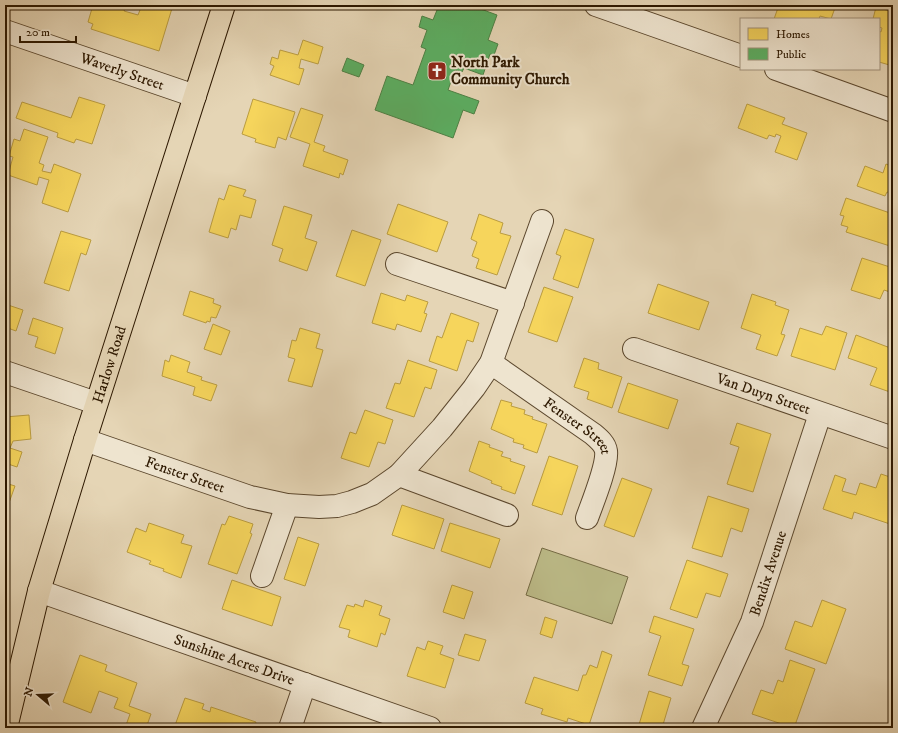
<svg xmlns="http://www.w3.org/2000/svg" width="898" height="733" viewBox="0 0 898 733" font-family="'IM FELL DW Pica',serif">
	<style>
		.green { fill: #bcbb88; stroke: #746a44 }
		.homes { fill: #f6d55c; stroke: #ba9c40 }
		.public { fill: #5aae61; stroke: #4c8144 }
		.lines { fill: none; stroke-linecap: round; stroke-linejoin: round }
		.minor-casing { stroke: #5b472d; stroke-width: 24 }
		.major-casing { stroke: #2d1800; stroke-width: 24 }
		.minor { stroke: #eee4cf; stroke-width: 22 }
		.major { stroke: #e5d5b5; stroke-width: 22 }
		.labels { text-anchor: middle; stroke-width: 4; stroke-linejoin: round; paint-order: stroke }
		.poi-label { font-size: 15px; font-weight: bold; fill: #2d1800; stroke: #eee4cf; text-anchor: start }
		.street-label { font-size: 15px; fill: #2d1800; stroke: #eee4cf }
	</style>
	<rect width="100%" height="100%" fill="#e5d5b5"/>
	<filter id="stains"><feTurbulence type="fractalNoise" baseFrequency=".005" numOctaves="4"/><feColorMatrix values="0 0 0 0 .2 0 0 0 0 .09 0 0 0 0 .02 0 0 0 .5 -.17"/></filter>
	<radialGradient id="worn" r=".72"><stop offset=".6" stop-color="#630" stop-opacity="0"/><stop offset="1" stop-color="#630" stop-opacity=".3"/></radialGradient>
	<path class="green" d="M542,548L628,577L612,624L526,595Z"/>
	<path class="homes" d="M93,5H126L124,11L138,15L142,5H173L159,51L91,29L93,24L88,22Z
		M779,5H836L831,19L820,16L819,19H774Z
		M876,7L893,12L892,34L893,35V66L879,62V31L881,32L882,28L879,27V19H873Z
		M303,40L323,47L318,64L301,59L299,68L304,69L299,85L270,75L274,66L270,64L272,57L278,59L280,50L298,55Z
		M79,97L105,105L92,144L76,139L74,143L57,137L58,133L16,118L22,102L71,118Z
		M253,99L295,112L286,140L278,137L275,148L255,142L256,139L242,134Z
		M747,104L785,118L782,124L807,133L797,160L775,152L781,136L776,134L775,137L769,135L767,139L738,128Z
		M301,108L323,115L314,142L325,146L323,151L348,160L343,175L340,173L339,178L303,166L310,144L290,137Z
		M24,129L48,137L39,163L44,165L42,171L51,173L54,164L81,174L68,212L42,203L49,180L39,177L37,185L8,175L13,157L9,156L14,139L20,141Z
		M886,164L893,167V194L887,192L885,196L857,186L865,166L883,173Z
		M229,185L246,190L243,196L256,200L251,218L240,215L236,230L231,228L228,238L209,232L219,198L224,200Z
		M846,198L893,214V225L889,236L893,237L890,246L846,232L848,227L841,225L844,216L840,215Z
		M398,204L448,222L437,252L387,234Z
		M284,206L312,215L305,238L317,242L307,271L279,261L283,249L272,245Z
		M479,214L503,223L500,233L511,236L497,275L476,268L479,259L472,256L477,242L471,239Z
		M565,229L594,239L578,288L553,279L561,256L556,254Z
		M352,230L381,240L365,286L336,276Z
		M61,231L91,240L86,255L81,253L69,291L44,283Z
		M862,258L893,268V293L884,290L880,299L851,290Z
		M658,284L709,302L699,330L648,313Z
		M544,287L573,297L557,342L528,332Z
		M190,291L214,299L213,303L221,306L216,318L211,317L210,322L207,321L206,323L183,315Z
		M381,293L405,301L407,295L428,302L424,313L427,314L421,332L397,324L395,330L372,323Z
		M752,294L776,302L775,305L789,310L781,334L785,335L777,356L756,349L761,335L741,328Z
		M5,304L23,310L16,331L5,327Z
		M451,313L479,323L473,342L467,340L457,371L429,361L437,336L442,338Z
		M33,318L63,328L55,354L35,347L38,337L28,334Z
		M213,324L230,331L221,355L204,349Z
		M826,326L847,333L835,370L791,356L800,328L822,335Z
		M300,328L320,334L316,348L323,350L312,387L288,381L295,359L288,357L292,340L296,341Z
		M856,335L893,349V382L890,392L870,385L877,368L848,358Z
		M171,355L190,362L187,372L202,377L201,380L217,385L211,401L193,395L195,387L162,376L165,360L169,362Z
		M584,358L599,363L598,369L622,377L612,408L587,399L589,392L574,387Z
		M408,360L437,370L431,389L425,387L414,417L386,408L395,383L400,384Z
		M628,383L678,400L668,429L618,412Z
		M501,400L512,403L511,406L525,410L524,414L533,417L532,419L547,424L537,453L523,448L524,445L513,442L514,439L491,429Z
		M365,410L393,420L385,444L378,442L369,467L341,458L350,432L356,434Z
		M29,415L31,439L13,441L10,448L22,452L17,467L5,463V417Z
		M737,423L771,434L753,492L727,484L739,447L730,444Z
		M479,441L490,445L489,447L503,452L501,456L511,459L510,461L525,466L515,494L501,489L502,487L491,483L492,481L469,471Z
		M549,456L578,466L562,515L532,505Z
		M881,474L893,478V525L854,512L852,519L823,509L835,475L846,479L842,491L856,495L860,483L876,488Z
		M622,478L652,489L634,537L604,526Z
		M5,483L15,486L5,514Z
		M708,496L749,509L742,532L731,528L722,557L692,548Z
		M402,505L444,519L434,549L392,535Z
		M229,516L253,524L250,533L252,534L237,574L208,564L222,524L225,525Z
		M149,523L184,535L181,543L192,546L181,578L163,571L164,569L149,564L151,561L127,552L136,528L146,532Z
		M450,523L500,539L490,568L441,551Z
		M298,537L319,544L305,586L284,579Z
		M687,560L728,574L720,597L706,593L697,618L670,609Z
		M232,580L281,597L272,626L222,609Z
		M452,585L473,592L464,619L443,612Z
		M365,600L382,606L379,615L390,619L385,635L381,633L377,647L348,637L350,630L339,627L347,605L354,607L355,604L363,607Z
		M822,600L846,609L826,664L785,649L795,621L812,627Z
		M654,616L694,629L682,664L689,666L682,686L648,675L661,636L649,632Z
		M545,617L557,621L552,638L540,634Z
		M465,634L486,640L479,661L458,655Z
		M428,641L443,646L440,654L454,659L445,688L407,676L417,647L425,650Z
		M602,651L612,655L589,725L568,718L567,722L541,714L543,709L525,703L534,677L578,691L583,675H586L590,665L597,668Z
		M80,655L107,665L105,671L137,683L129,706L151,714L146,728H125L130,714L114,708L118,698L99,691L91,713L63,702Z
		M790,660L815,669L794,728L752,714L761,690L773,694L778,680L783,682Z
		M649,691L671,698L662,728H638Z
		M185,698L204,704L202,709L210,712L211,707L256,722L254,728H174Z"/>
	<path class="public" d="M439,5H470L497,15L488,40L498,44L494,55L490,54L483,75L464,68L462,72L455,70L448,90L479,101L474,114L463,110L453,138L375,110L387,76L413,85L426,49L421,47L427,30L419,27L422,16L433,20Z
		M347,58L364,65L359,77L342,71Z"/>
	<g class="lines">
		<defs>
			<g id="minor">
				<path d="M596,5L741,56"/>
				<path id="s1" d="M5,31L195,96"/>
				<path d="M776,69L893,111"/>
				<path d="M397,264L513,303"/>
				<path id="s2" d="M634,349L893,438"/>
				<path id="s3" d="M491,363L593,434C599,439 605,444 606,451C608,465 592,504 587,518"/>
				<path d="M5,372L96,403"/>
				<path id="s4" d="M85,440L250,497L287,505L319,507L337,506L352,502L372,494L399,475L442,428L474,388L491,363L542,221"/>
				<path d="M399,475L507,515"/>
				<path d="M262,576L287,505"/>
				<path id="s5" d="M39,591L430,728"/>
				<path d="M290,728L305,684"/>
				<path id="s6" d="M703,728L752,622L820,414"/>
			</g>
			<g id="major">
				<path id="s7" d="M6,728L39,591L85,440L224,5"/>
			</g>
		</defs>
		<use href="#minor" class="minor-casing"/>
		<use href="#major" class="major-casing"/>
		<use href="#minor" class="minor"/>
		<use href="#major" class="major"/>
	</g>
	<defs>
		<symbol id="church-square" viewBox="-11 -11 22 22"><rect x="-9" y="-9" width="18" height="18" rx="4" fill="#8f2418" stroke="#eee4cf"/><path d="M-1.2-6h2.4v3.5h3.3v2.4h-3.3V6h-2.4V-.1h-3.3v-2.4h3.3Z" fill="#fff"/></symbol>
	</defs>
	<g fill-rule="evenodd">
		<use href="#church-square" x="426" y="60" width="22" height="22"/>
	</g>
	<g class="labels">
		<g class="poi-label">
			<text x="451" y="67">North Park<tspan x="451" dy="17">Community Church</tspan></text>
		</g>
		<g class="street-label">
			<text dy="5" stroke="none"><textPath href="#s1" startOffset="124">Waverly Street</textPath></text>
			<text dy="5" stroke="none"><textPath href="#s7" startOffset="378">Harlow Road</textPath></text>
			<text dy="5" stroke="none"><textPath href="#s2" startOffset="137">Van Duyn Street</textPath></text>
			<text dy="5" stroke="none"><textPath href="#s3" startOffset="108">Fenster Street</textPath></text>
			<text dy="5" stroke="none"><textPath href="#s4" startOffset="106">Fenster Street</textPath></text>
			<text dy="5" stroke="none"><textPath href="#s6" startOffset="168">Bendix Avenue</textPath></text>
			<text dy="5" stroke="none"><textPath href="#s5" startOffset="207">Sunshine Acres Drive</textPath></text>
		</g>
	</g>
	<rect width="898" height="733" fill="none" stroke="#e5d5b5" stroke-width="20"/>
	<rect x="6" y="6" width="886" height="721" fill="none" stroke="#2d1800" stroke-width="2"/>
	<rect x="10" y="10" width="878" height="713" fill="none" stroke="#2d1800"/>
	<rect x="740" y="18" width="140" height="52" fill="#eee4cf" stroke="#a1927c"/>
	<rect x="748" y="28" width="20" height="12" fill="#f6d55c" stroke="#a1927c"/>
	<text x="776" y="38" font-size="12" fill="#2d1800">Homes</text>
	<rect x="748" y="48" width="20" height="12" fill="#5aae61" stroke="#a1927c"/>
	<text x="776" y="58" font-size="12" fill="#2d1800">Public</text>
	<g transform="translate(38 695) rotate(289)" stroke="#eee4cf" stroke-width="3" paint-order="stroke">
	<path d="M0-3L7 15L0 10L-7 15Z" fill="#2d1800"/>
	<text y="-6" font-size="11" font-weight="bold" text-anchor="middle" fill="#2d1800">N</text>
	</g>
	<path d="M20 36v6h56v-6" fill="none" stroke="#2d1800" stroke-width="2"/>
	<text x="26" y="36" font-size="12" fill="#2d1800" stroke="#eee4cf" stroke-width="3" paint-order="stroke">20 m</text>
	<rect width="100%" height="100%" filter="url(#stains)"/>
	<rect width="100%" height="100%" fill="url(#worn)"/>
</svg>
